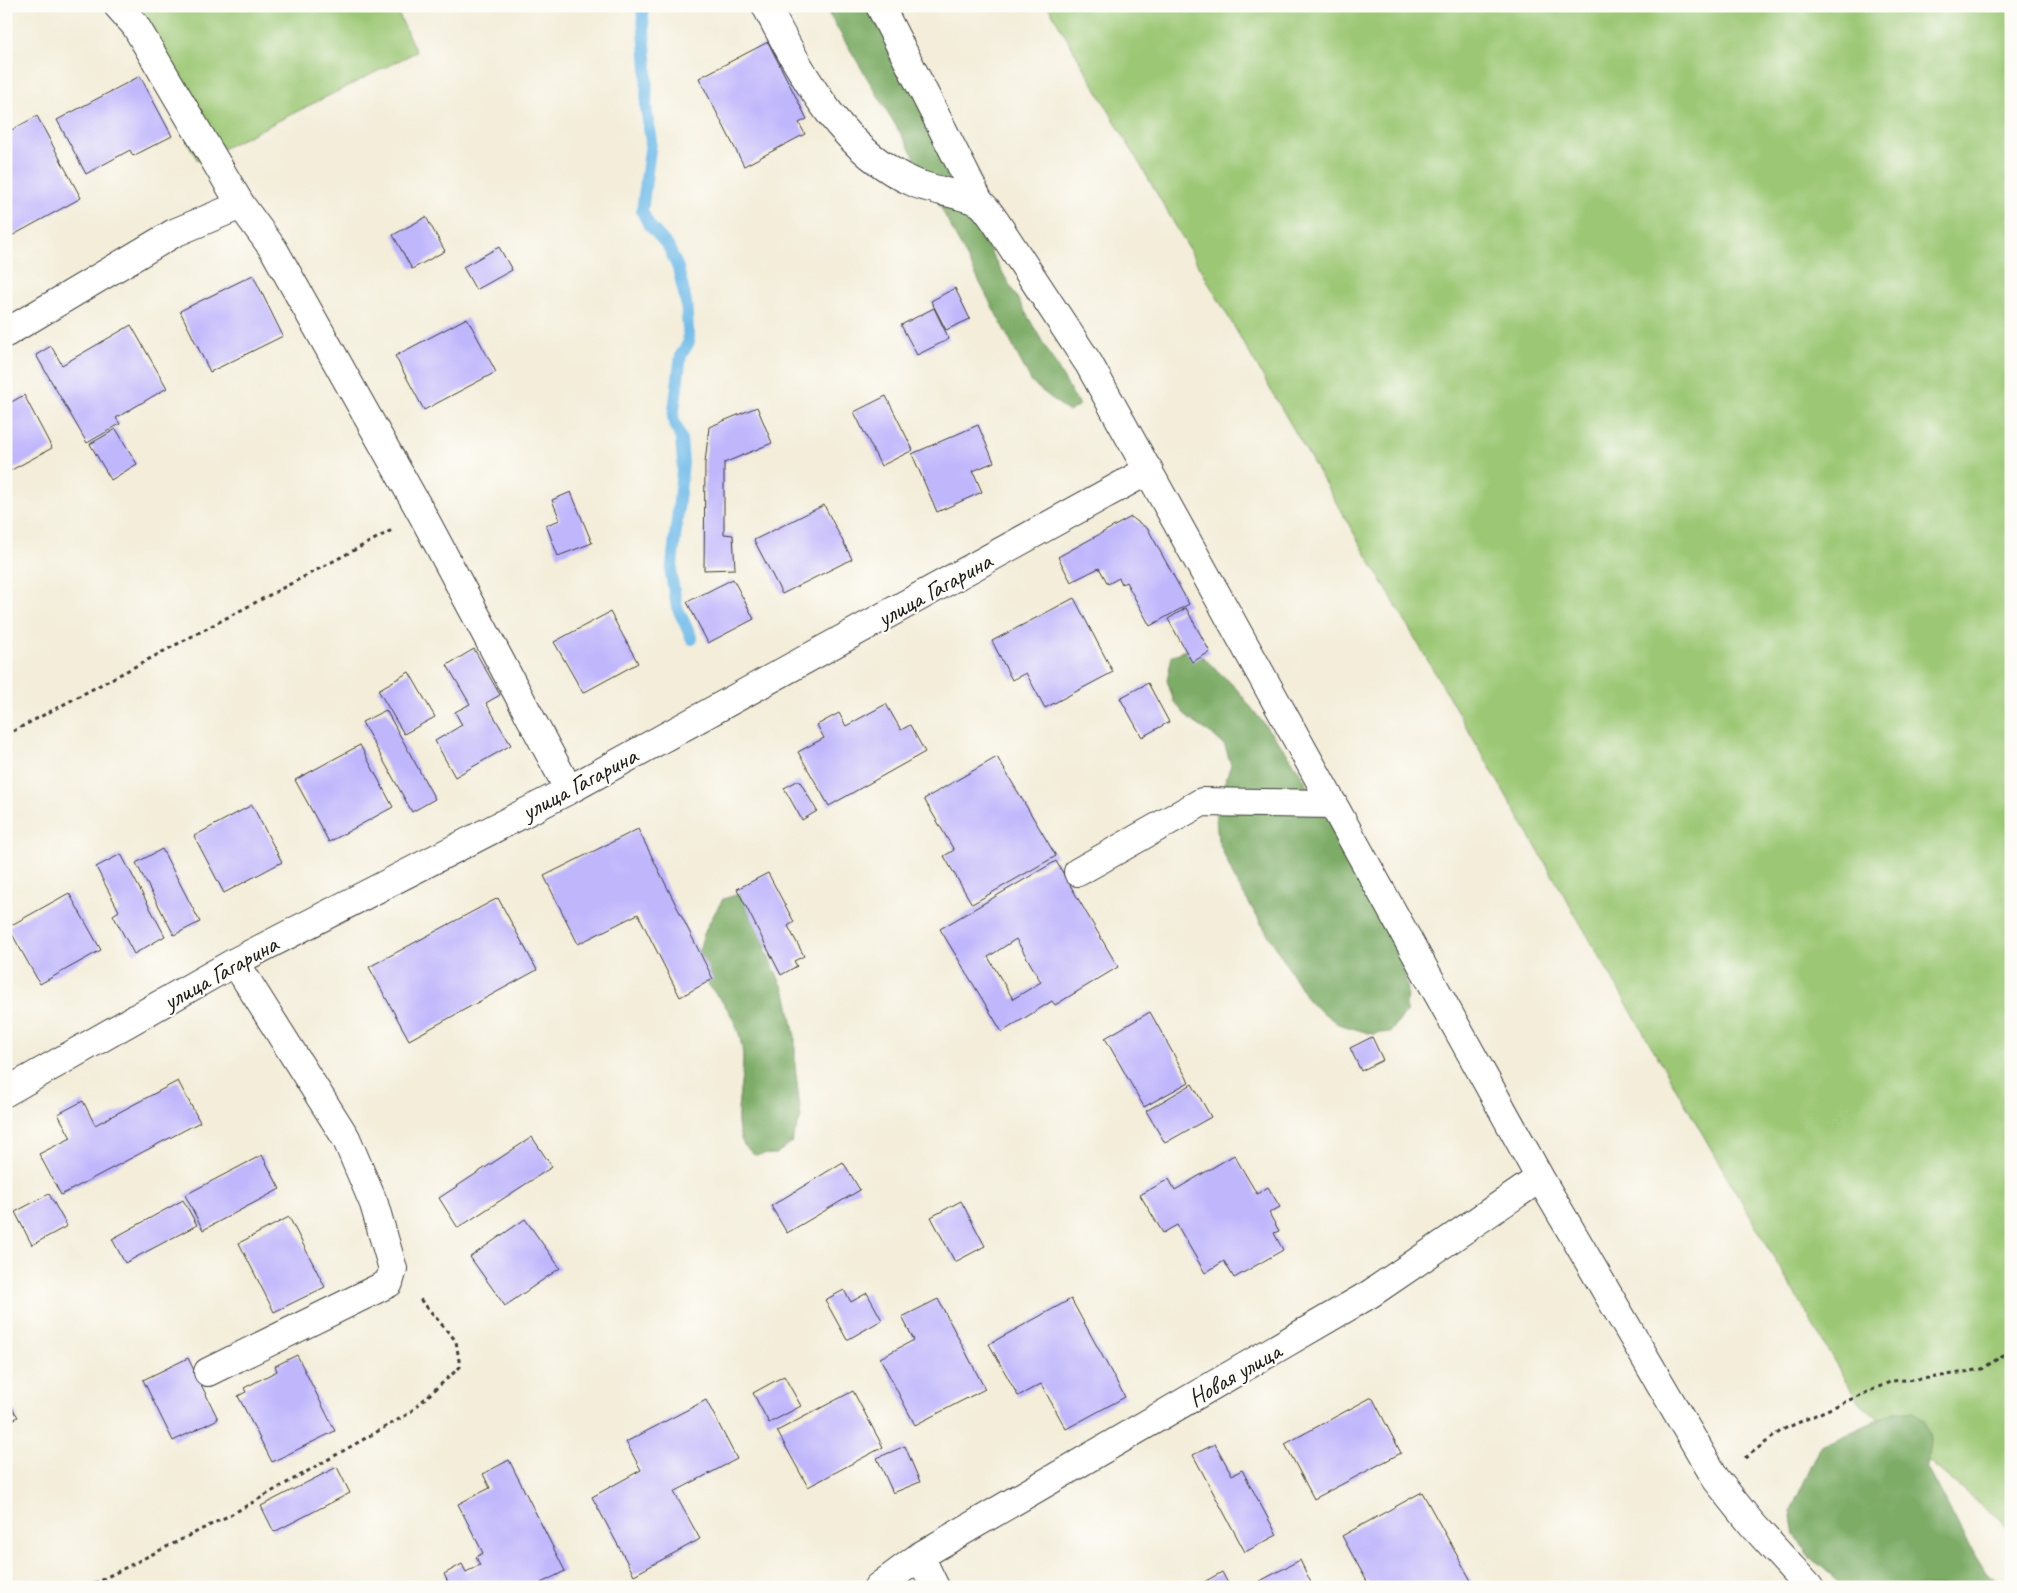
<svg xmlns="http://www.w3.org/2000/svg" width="2017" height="1593" viewBox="0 0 2017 1593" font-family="Caveat,sans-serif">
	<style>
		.green { fill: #9cc875; stroke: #5c7248 }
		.forest { fill: #7dac66; stroke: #4c6441 }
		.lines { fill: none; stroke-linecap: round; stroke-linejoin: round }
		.stream { stroke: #71bcea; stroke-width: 12 }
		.building { fill: #c0b6fc; fill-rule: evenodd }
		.minor-casing { stroke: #3c3b38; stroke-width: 30 }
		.path { stroke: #3c3b38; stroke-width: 3; stroke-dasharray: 4 4; stroke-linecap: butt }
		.minor { stroke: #fff; stroke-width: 28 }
		.labels { text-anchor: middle; stroke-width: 4.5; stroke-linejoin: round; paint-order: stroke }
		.street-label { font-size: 25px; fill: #1c1c1c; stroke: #fdfcf7 }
	</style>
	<rect width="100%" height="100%" fill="#fdfcf7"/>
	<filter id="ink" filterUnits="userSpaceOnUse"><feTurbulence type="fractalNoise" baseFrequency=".02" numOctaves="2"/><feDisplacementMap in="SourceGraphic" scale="10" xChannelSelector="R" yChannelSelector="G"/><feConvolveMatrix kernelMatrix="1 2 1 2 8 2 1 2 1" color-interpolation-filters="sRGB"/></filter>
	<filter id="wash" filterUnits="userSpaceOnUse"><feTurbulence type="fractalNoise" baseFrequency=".0096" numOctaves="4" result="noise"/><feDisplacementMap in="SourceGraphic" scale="20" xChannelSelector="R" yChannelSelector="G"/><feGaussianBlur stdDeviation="1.12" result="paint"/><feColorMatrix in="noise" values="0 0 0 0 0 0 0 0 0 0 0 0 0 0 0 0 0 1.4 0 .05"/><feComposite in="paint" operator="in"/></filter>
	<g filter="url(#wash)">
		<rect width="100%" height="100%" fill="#f3edd9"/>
		<path class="green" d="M115,6H395L416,52L198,161Z
			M1048,6H2011V1530L1858,1402Z"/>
		<path class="forest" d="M824,6H892L898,51L941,88L957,194L1079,405L1069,412L1032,383L914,156Z
			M1187,649L1195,650L1235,687L1290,757L1362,870L1400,946L1407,986L1406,1013L1390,1032L1372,1034L1338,1024L1309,1002L1236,882L1218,840L1215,808L1231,765L1225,746L1212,734L1189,719L1174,702L1167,680L1172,656Z
			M739,894L749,902L764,933L766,952L787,996L795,1037V1066L801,1117L791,1143L776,1154L755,1155C752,1152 746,1148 744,1145C728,1118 749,1073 741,1043C739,1030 732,1015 724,1004C714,991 699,978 699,959C699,936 712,918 723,899Z
			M1895,1412H1914L1925,1422L1930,1439L1927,1465L1965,1539L1987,1575L2011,1587H1845L1807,1554L1795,1534L1791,1510L1821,1446Z"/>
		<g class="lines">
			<path class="stream" d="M642,6L647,68L646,107L651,142L642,211L649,225L668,246L678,268L686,302L689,342L681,355L673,418L681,439L683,463L671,575L677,607L692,639"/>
		</g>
		<g id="blocks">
			<path class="building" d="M768,42L807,119L799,123L805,134L744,166L699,78Z
				M140,76L172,136L133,156L130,150L86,174L57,120Z
				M37,116L81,198L6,239V133Z
				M426,217L445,251L412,269L393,235Z
				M499,247L512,270L476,290L463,267Z
				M253,275L283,336L210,372L180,311Z
				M955,288L970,319L946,330L931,301Z
				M934,308L949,339L917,355L901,325Z
				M467,318L496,372L424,410L395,356Z
				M131,325L167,388L116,418L120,424L87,443L36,355L51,346L62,365Z
				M24,395L52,448L6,473V405Z
				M886,396L913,450L881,466L854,412Z
				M757,407L772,443L724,463V534L733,535L735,569L704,570L705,463L709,427Z
				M978,425L994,462L973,471L982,492L937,512L912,454Z
				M116,429L137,464L111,480L90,444Z
				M571,492L592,543L558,556L546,525L560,520L552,500Z
				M824,505L852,559L782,594L754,540Z
				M1131,517L1148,529L1189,604L1150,626L1126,582L1122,584L1119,578L1108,584L1099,568L1071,582L1058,557Z
				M733,579L754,619L708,643L687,602Z
				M1074,598L1113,672L1045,708L1026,673L1012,680L992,641Z
				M1186,608L1210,652L1192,662L1168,619Z
				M610,612L638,663L583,693L554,642Z
				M474,649L500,695L486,703L511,745L455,777L435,741L462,725L455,712L470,704L447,665Z
				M409,672L435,717L404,734L378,690Z
				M1148,683L1169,722L1142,737L1120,698Z
				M886,704L901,730L910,725L925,752L829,806L798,752L824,738L817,725L839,713L846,726Z
				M386,710L435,799L412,812L362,722Z
				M360,745L393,807L329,842L295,780Z
				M997,757L1056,856L972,904L944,856L954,850L924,799Z
				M799,780L817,811L802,820L784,788Z
				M252,805L282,862L224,893L194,836Z
				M638,829L713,979L680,997L638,914L578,944L544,876Z
				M162,849L200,922L174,935L136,863Z
				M121,854L165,936L134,954L113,915L119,911L96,867Z
				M1056,861L1118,967L1055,1005L1052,1001L1002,1032L940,929ZM1016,939L1041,982L1013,999L988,957Z
				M768,873L794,922L788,926L804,956L794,961L797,966L781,975L737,889Z
				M69,893L101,950L40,984L8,927Z
				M498,898L537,970L409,1040L369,967Z
				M1150,1012L1189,1082L1144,1107L1105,1038Z
				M1372,1037L1383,1060L1361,1071L1350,1048Z
				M178,1081L200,1122L61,1195L39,1154L71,1138L58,1114L83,1101L95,1125Z
				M1192,1084L1211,1117L1165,1143L1146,1111Z
				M532,1137L552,1167L458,1228L439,1198Z
				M262,1155L280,1189L203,1230L185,1195Z
				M1234,1155L1257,1194L1268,1187L1280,1207L1269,1213L1279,1231L1274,1233L1283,1250L1234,1278L1224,1261L1205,1273L1177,1225L1163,1233L1140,1195L1169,1179L1175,1190Z
				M843,1162L860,1190L787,1233L771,1206Z
				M49,1194L67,1226L32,1245L15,1212Z
				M183,1200L197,1225L125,1263L112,1239Z
				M961,1201L985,1246L955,1262L931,1217Z
				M289,1217L325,1287L274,1312L239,1243Z
				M525,1219L560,1268L505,1306L470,1257Z
				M844,1290L851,1302L867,1293L882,1320L847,1340L825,1300Z
				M938,1299L985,1389L915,1425L880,1358L914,1340L902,1317Z
				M1071,1299L1125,1397L1066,1429L1041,1384L1018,1396L989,1344Z
				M297,1355L335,1431L272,1462L238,1396L246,1392L244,1388L277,1371L275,1366Z
				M188,1358L218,1419L173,1441L143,1380Z
				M784,1376L801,1406L769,1423L753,1393Z
				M853,1391L883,1447L808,1487L777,1431Z
				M1372,1397L1401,1453L1314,1499L1285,1444Z
				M6,1398L18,1417L6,1424Z
				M706,1400L737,1459L674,1492L700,1539L634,1575L592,1497L641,1470L626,1442Z
				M1215,1444L1232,1475L1242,1470L1277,1535L1245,1552L1193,1455Z
				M905,1446L920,1482L893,1493L877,1458Z
				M509,1460L565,1571L541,1583L543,1587H450L444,1574L462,1564L466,1572L480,1565L476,1557L483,1553L458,1504L490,1488L483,1474Z
				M337,1467L350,1493L274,1532L261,1506Z
				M1422,1492L1474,1586L1370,1587L1342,1536Z
				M1300,1560L1313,1587H1260L1258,1582Z
				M1222,1572L1230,1587H1195Z"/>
		</g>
	</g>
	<g filter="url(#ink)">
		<use href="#blocks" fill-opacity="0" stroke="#3c3b38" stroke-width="1"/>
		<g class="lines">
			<defs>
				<path id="minor" d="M118,6L135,25L241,205
					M766,6C802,74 840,151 915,183C931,190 967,195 980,203C986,207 991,216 995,221L1089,364L1540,1178L1716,1479L1751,1523L1809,1587
					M880,6L980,203
					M6,333L174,233L241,205L274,250L422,514L569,790
					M1078,872L1202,802L1333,804
					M6,1092L235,962L569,790L1149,470
					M208,1372L389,1283L393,1269L374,1204L346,1138L235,962
					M920,1556L935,1587
					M878,1587L920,1556L1370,1294L1540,1178"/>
			</defs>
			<use href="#minor" class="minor-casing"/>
			<path class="path" d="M6,735L392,530
				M1745,1458L1782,1430L1892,1381L1930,1378L1982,1369L2011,1350
				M87,1587L234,1513L408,1414L460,1367L456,1341L419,1298"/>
			<use href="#minor" class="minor"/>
		</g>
	</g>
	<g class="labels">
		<g class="street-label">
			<text transform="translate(934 589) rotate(-29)" y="9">улица Гагарина</text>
			<text transform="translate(579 783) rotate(-28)" y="9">улица Гагарина</text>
			<text transform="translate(220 972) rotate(-29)" y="9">улица Гагарина</text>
			<text transform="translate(1234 1374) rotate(-30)" y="9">Новая улица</text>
		</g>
	</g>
	<rect width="2017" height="1593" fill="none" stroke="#fdfcf7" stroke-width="25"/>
</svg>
